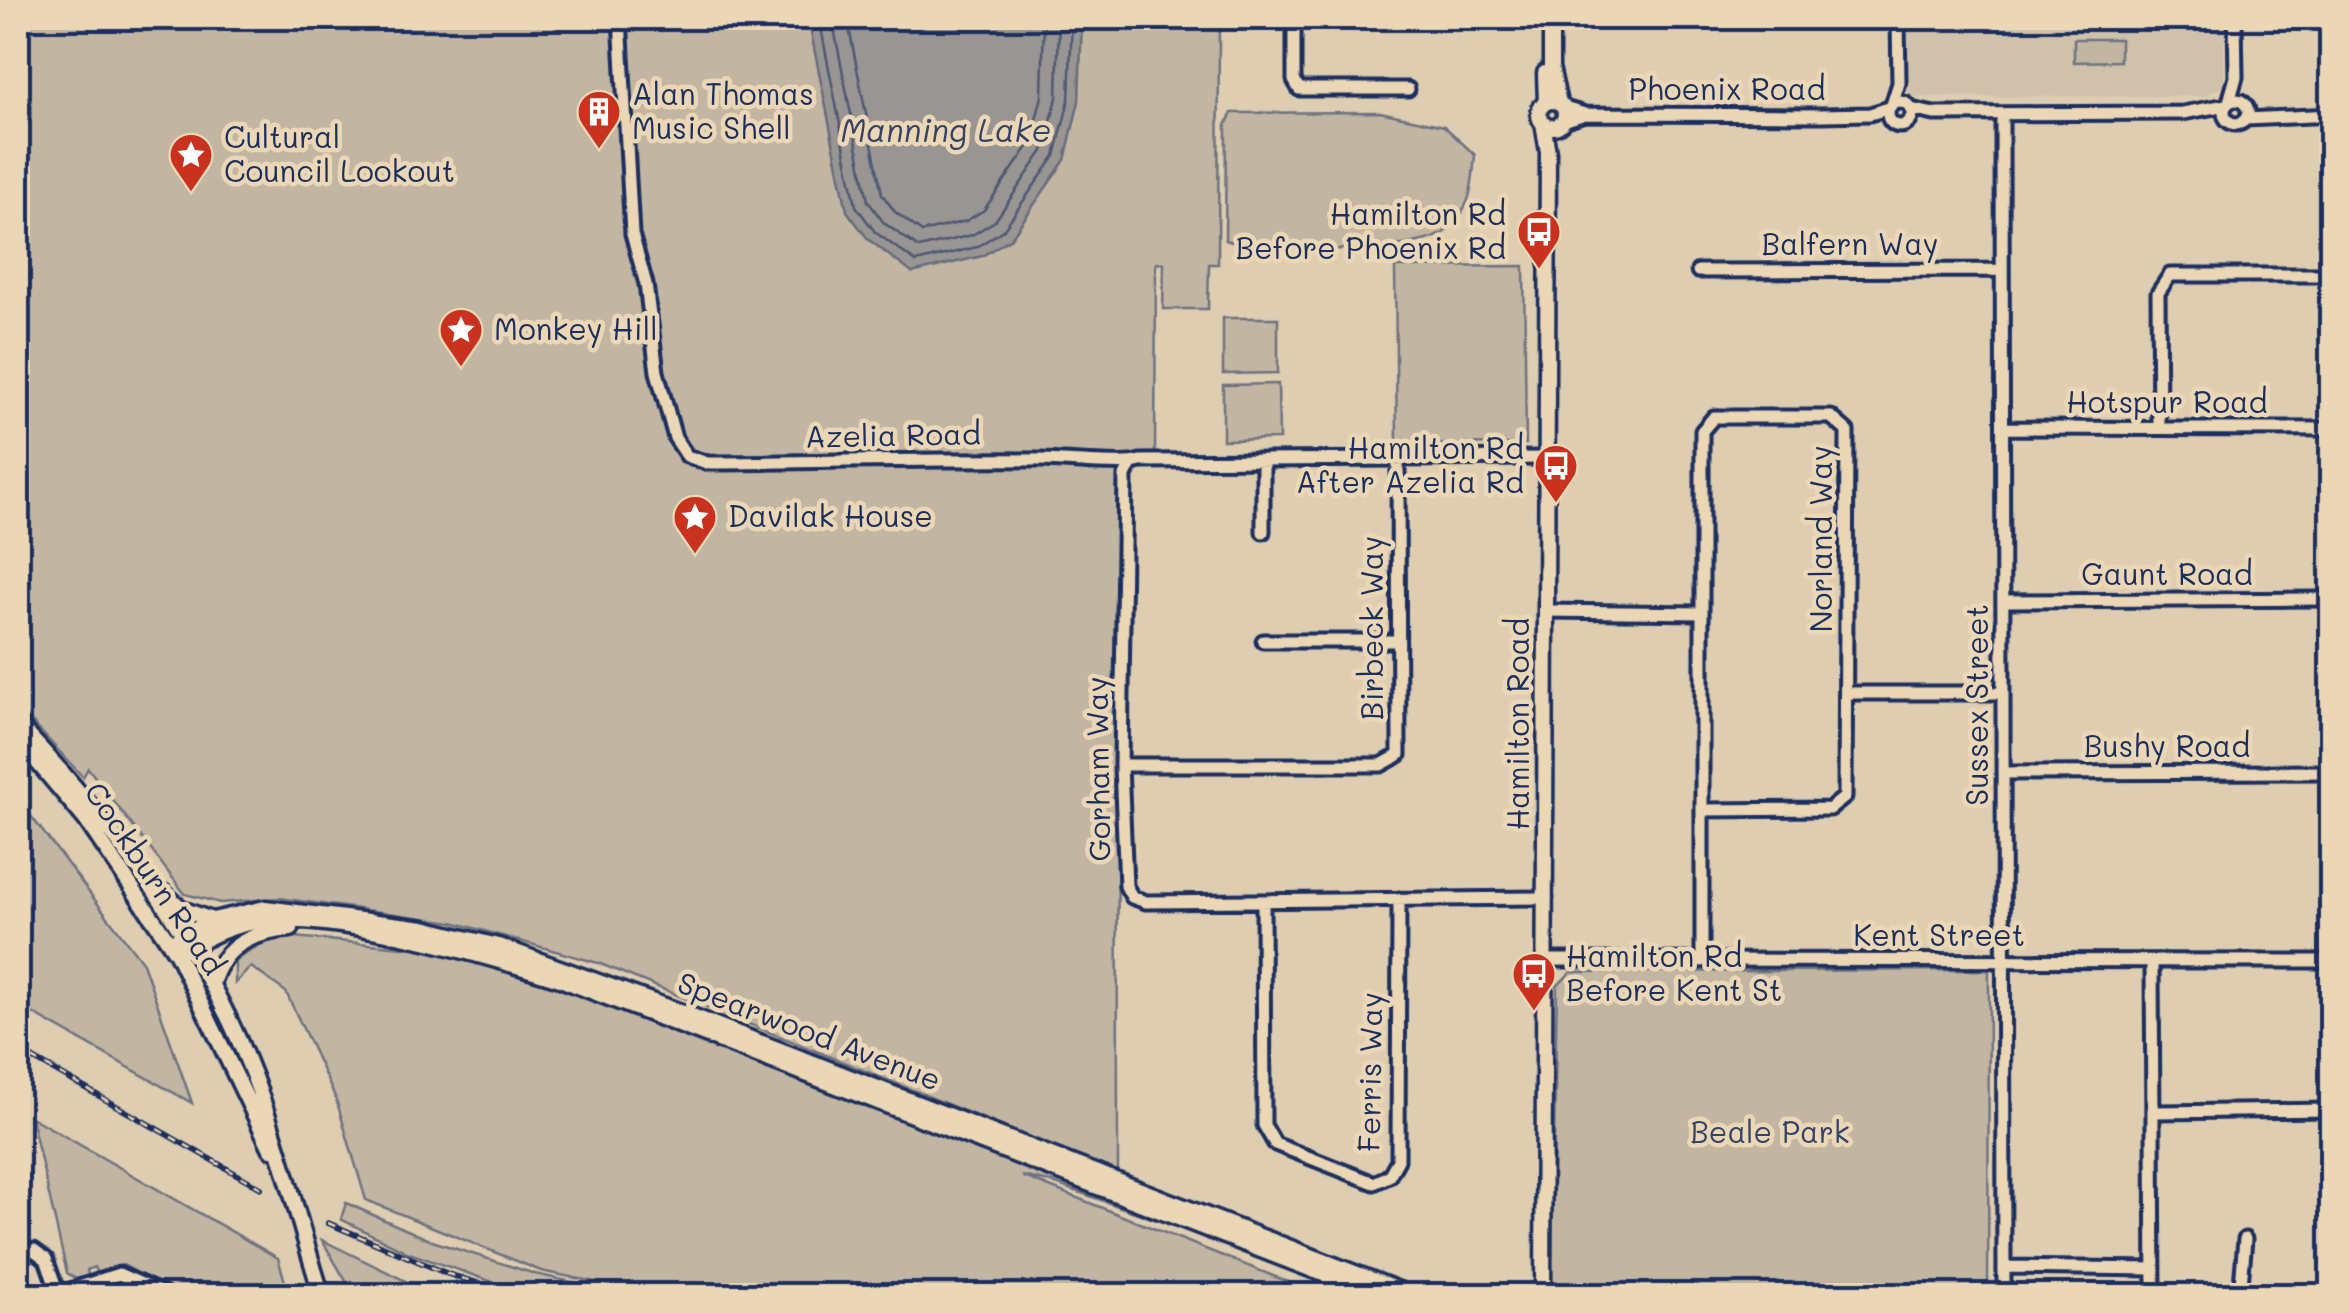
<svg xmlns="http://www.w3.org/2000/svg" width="2349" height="1313" viewBox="0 0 2349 1313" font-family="Mali,sans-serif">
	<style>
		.built { fill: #d0c1aa }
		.green { fill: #c2b6a3; stroke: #6e7280; stroke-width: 2.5 }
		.water { fill: #999592; stroke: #676c7d; stroke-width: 2.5 }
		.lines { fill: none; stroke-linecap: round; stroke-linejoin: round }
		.shore { stroke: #4d5873; stroke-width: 2.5 }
		.minor-casing { stroke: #1b2f5e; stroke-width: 19 }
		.major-casing { stroke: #1b2f5e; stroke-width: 21 }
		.minor { stroke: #ebd7b5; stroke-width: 11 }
		.major { stroke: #ebd7b5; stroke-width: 14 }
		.rail-casing { stroke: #1b2f5e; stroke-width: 6 }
		.rail { stroke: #ebd7b5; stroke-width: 2.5; stroke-dasharray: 8; stroke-linecap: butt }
		.labels { text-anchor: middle; stroke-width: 9; stroke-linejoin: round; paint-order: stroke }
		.street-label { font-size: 30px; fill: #1b2f5e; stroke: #ebd7b5 }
		.poi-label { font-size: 30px; fill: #1b2f5e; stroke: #ebd7b5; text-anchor: start }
		.park-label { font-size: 30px; fill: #344368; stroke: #ebd7b5 }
		.water-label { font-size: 32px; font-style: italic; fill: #344368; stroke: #ebd7b5 }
	</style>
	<rect width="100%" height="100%" fill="#decdb0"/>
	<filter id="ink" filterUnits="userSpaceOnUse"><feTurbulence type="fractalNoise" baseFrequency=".01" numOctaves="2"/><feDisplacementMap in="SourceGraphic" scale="20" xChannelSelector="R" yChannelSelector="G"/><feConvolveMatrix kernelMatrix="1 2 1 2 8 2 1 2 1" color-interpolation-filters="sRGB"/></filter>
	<g filter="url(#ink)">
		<path class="built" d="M1908,18H2224V85L2205,96L1908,97Z"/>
		<path class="green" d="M18,18H1219L1218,264H1209L1208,309H1163L1164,263H1156L1155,454H1135L1117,481L1118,1173L598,963L453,922L279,898L220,903L185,894L88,768L83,777L18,707Z
			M2074,39H2120V61L2074,62Z
			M1380,112L1444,126L1475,155C1472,185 1472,210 1446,231C1416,256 1264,252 1225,240L1226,125L1232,113Z
			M1524,266L1526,444L1397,445L1395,267Z
			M1223,318H1278V373L1223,374Z
			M1278,384L1279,439L1223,440V385Z
			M18,799L143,963L192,1103L18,1005Z
			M294,937L435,950L546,981L1261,1257L1053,1183L1022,1176L1321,1295L664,1296L541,1271L366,1200L336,1099L286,992L251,967L235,983V961C254,947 269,937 294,937Z
			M1989,970L1988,1295H1551L1557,986L1571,972Z
			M31,1117L278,1258L289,1295H179L123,1265L97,1273L94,1267L87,1270L88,1275L76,1279L67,1273Z
			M346,1203L432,1241L535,1274L633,1295L528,1294L409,1253L341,1219Z
			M322,1240L416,1286L446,1295H354Z"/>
		<path class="water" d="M808,18H1082L1079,101L1065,160L1011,238L982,256L912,273L868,239L847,211Z"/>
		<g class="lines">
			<path class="shore" d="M819,18L856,206L875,232L916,262L977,247L1003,230L1055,156L1069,100L1072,18
				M832,18L868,201L884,223L919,248L972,235L995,221L1043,151L1057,98L1059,18
				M847,18L882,194L895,212L922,232L966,221L984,210L1030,144L1042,96L1044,18"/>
			<defs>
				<path id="minor" d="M620,18L632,234L646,284L657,372L675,438L687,456L707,463C818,462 929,459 1041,460C1060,460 1128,467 1140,461L1547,458
					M1294,18V80L1299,89H1408
					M2224 112a12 12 0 1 1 24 0a12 12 0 1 1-24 0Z
					M1888 114a12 12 0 1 1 24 0a12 12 0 1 1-24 0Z
					M2229,102L2236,77L2235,18
					M1892,105L1899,83L1898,18
					M1564,108L1585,114L1821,115L1870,114L1889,108
					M1911,109L1934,114L2183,113L2226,105
					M2002,114L2004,1296
					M2246,119L2332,115
					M1563,121L1585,114
					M1698,271L2002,270
					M2159,427L2158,293L2170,275H2332
					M2003,428L2332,429
					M1263,461V532
					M1130,466L1125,476L1121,765L1126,886L1132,897L1146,902L1546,898
					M2003,601L2332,599
					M1546,611L1702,613
					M1263,641H1398
					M1847,693H2003
					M1121,765H1381L1399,755L1398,461
					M2003,773L2332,772
					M1702,810L1830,809L1845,797L1847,431L1831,417H1714L1702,431V961
					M1263,901L1264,1125L1275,1144L1374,1183L1389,1176L1398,1160L1399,899
					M1546,960L2332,961
					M2152,961L2154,1296
					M2155,1112L2332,1110
					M18,1253L34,1250L46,1259L59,1296
					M2004,1267L2154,1269
					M58,1294L119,1274L168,1296
					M2240,1296L2245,1239"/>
				<path id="major" d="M1551,18V67L1559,103
					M1545,73L1546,103
					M1539 114a13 13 0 1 1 26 0a13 13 0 1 1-26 0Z
					M1543,123L1548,152L1543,1296
					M18,724C116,828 202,942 254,1077C281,1148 299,1223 322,1296
					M18,739L86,820L177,954L271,1149
					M163,892L182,909L212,920
					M170,943L213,920L265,908L424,928L502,947L687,1014L1414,1296
					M177,954C205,939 232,923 264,921C348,915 479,954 560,979L1380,1296
					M212,984C223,945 253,932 291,929"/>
			</defs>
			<use href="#minor" class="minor-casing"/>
			<use href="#major" class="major-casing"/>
			<use href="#minor" class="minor"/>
			<use href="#major" class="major"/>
			<defs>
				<path id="rail" d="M18,1050L261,1188
					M328,1223L448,1274L520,1296"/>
			</defs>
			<use href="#rail" class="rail-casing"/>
			<use href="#rail" class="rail"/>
		</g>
	</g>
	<defs>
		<symbol id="building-pin" viewBox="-11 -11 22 30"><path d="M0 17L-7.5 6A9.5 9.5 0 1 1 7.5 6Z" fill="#c8321e" stroke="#ebd7b5"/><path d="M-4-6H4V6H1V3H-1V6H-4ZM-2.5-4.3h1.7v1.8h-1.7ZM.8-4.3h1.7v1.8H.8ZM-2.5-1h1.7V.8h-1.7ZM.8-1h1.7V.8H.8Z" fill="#fff"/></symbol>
		<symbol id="sight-pin" viewBox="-11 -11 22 30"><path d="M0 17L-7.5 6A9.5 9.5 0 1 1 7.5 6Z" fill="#c8321e" stroke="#ebd7b5"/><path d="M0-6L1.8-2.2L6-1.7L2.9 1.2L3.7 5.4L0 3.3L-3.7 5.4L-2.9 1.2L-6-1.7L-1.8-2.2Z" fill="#fff"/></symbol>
		<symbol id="bus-pin" viewBox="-11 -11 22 30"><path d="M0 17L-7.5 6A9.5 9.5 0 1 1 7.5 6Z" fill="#c8321e" stroke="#ebd7b5"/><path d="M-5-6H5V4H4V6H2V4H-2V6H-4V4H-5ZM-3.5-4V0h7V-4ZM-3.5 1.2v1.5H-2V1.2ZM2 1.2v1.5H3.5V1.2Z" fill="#fff"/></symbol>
	</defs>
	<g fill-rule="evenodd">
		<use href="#building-pin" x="574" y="87" width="50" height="68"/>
		<use href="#sight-pin" x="166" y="130" width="50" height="68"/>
		<use href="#bus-pin" x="1514" y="207" width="50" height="68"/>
		<use href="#sight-pin" x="436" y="305" width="50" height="68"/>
		<use href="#bus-pin" x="1531" y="441" width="50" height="68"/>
		<use href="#sight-pin" x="670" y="492" width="50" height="68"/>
		<use href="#bus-pin" x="1509" y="949" width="50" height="68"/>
	</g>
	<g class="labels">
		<g class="street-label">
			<text x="1727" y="100">Phoenix Road</text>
			<text x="1850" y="255">Balfern Way</text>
			<text x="2167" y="413">Hotspur Road</text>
			<text transform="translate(893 436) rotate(-1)" y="10">Azelia Road</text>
			<text transform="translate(1822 539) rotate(-90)" y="10">Norland Way</text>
			<text x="2167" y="585">Gaunt Road</text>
			<text transform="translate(1373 628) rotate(-90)" y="10">Birbeck Way</text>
			<text transform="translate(1978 705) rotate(-90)" y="10">Sussex Street</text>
			<text transform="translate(1519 724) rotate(-90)" y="10">Hamilton Road</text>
			<text x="2167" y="757">Bushy Road</text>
			<text transform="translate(1099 769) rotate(-91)" y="10">Gorham Way</text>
			<text transform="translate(154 879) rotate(56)" y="10">Cockburn Road</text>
			<text x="1939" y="946">Kent Street</text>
			<text transform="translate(809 1032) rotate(21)" y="10">Spearwood Avenue</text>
			<text transform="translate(1371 1072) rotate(-89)" y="10">Ferris Way</text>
		</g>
		<g class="poi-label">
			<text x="632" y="105">Alan Thomas<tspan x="632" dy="34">Music Shell</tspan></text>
			<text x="224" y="148">Cultural<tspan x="224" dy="34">Council Lookout</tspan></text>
			<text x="1506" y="225" text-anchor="end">Hamilton Rd<tspan x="1506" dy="34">Before Phoenix Rd</tspan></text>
			<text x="494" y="340">Monkey Hill</text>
			<text x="1524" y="459" text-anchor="end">Hamilton Rd<tspan x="1524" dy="34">After Azelia Rd</tspan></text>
			<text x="728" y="527">Davilak House</text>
			<text x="1566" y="967">Hamilton Rd<tspan x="1566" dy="34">Before Kent St</tspan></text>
		</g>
		<g class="park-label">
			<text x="1770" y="1143">Beale Park</text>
		</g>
		<g class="water-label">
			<text x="946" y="142">Manning Lake</text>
		</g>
	</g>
	<rect width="2349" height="1313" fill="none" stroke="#ebd7b5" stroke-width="60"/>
	<rect x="30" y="30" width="2289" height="1253" fill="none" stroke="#1b2f5e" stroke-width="4" filter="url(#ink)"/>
</svg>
